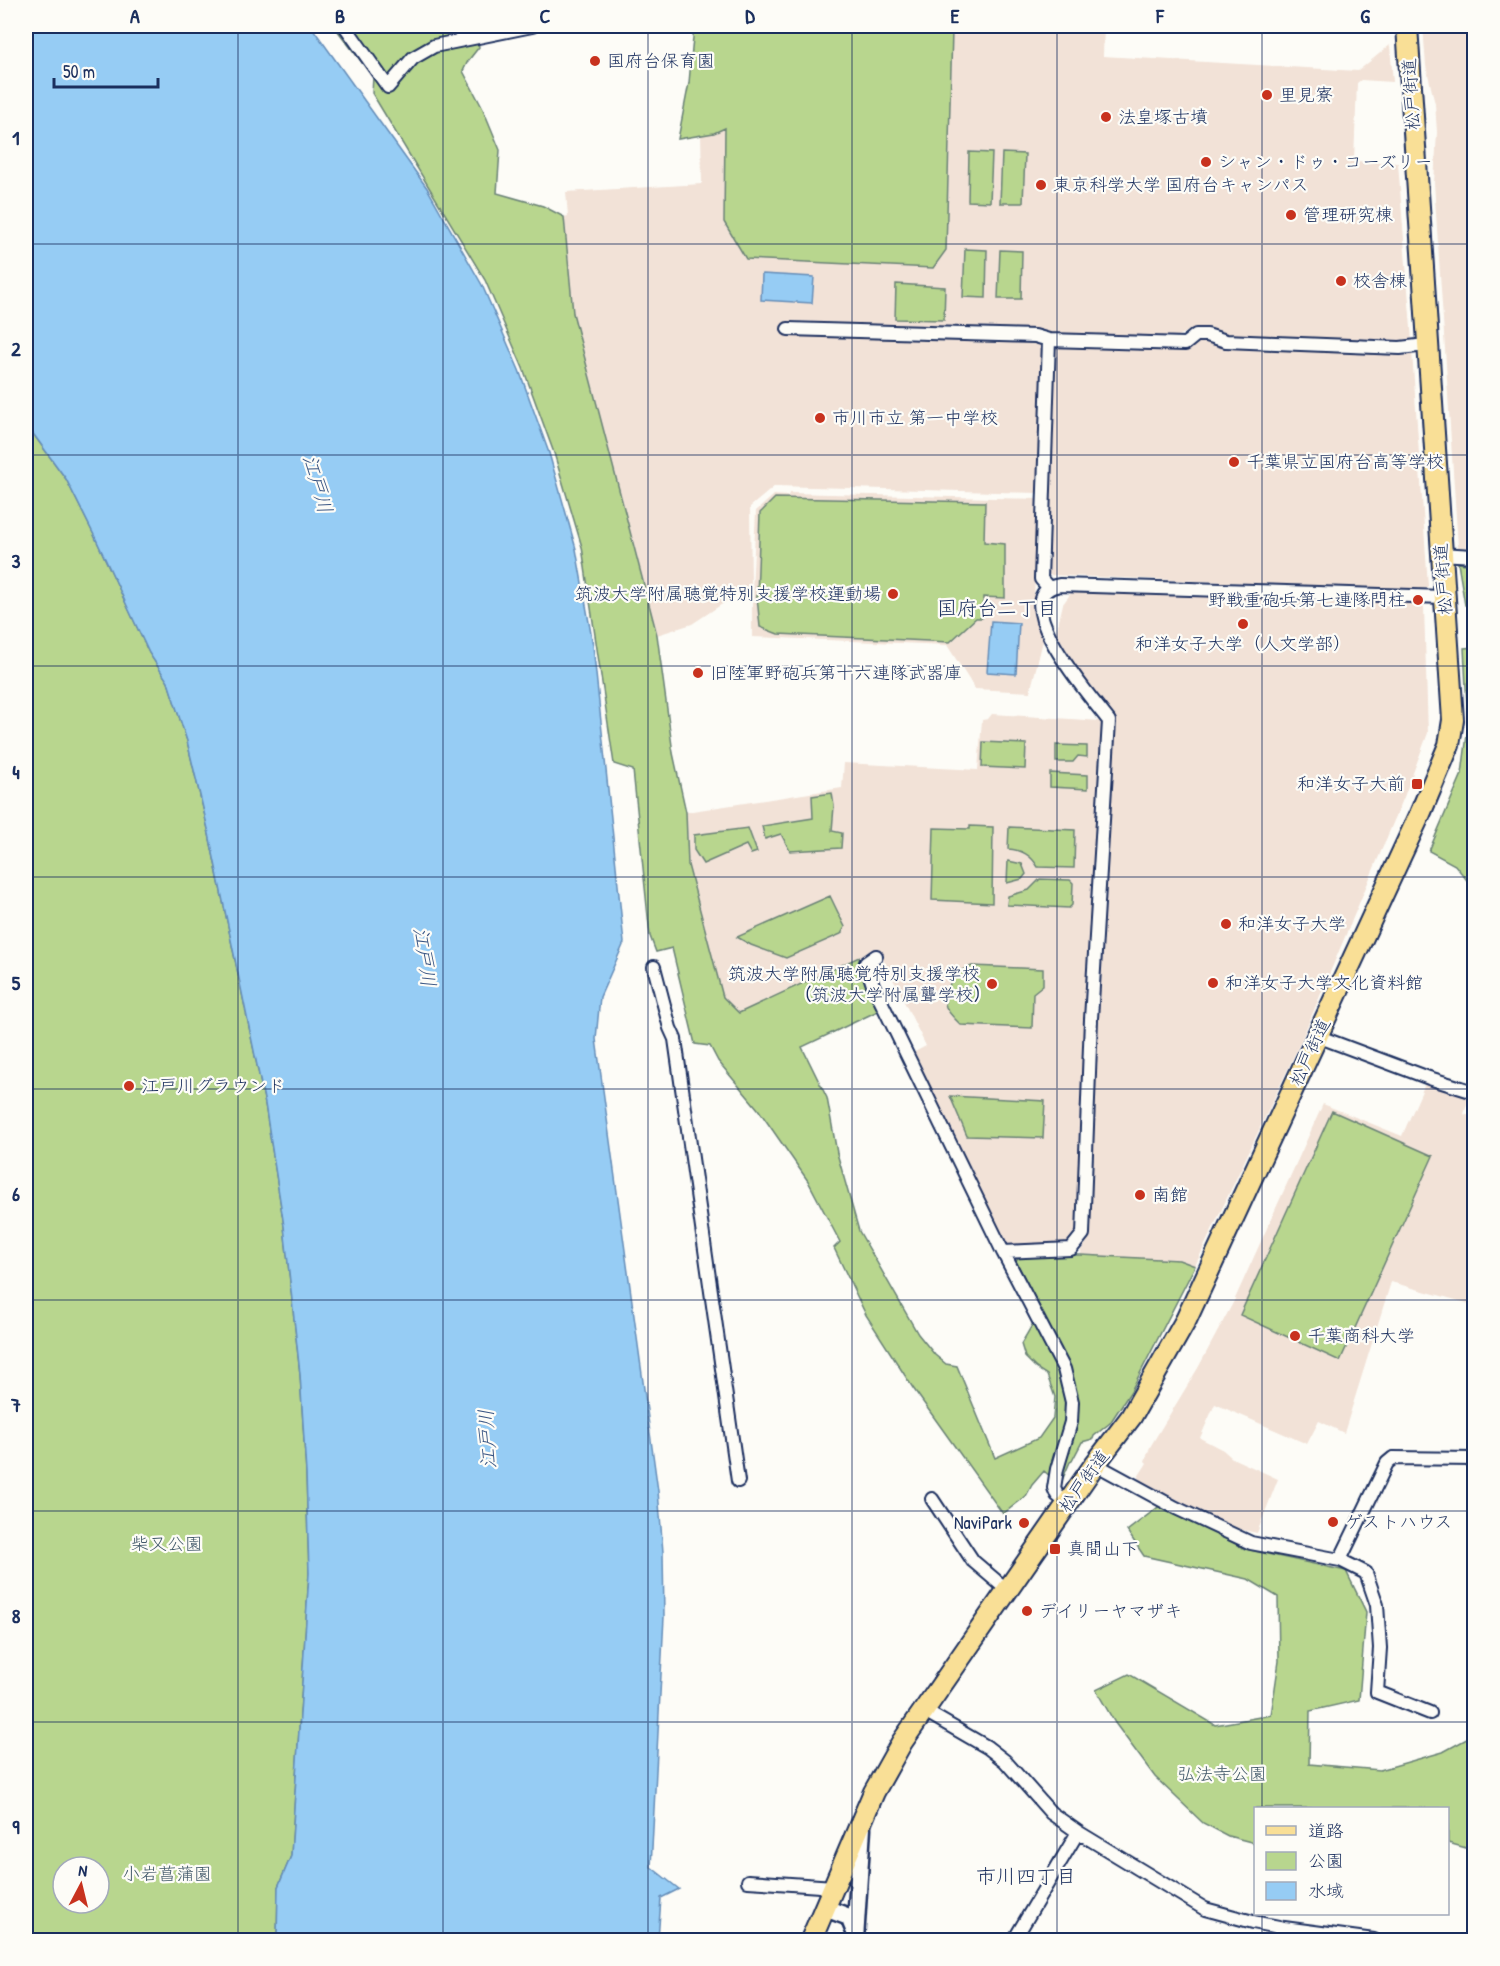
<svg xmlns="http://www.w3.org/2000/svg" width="1500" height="1966" viewBox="0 0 1500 1966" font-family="'Patrick Hand','Klee One',sans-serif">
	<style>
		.built { fill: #f2e2d7 }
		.green { fill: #b8d68e; stroke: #6a8276; stroke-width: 1.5; fill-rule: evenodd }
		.water { fill: #96ccf4; stroke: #658db8; stroke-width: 1.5 }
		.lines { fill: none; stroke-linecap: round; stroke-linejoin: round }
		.street-casing { stroke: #1b2f5e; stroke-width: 16 }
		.secondary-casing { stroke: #1b2f5e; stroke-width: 21 }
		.primary-casing { stroke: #1b2f5e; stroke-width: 24 }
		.street { stroke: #fdfcf7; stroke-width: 12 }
		.secondary { stroke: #fdfcf7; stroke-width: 16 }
		.primary { stroke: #f9df96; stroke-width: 20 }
		.grid { fill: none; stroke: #1b2f5e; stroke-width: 1.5; stroke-opacity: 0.55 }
		.poi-dot { fill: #c8321e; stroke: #fdfcf7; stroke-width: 2 }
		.labels { text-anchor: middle; stroke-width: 4.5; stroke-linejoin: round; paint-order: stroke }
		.poi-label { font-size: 18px; fill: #1b2f5e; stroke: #fdfcf7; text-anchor: start }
		.street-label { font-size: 18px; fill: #1b2f5e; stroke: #fdfcf7 }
		.park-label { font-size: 18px; fill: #42596a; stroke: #fdfcf7 }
		.water-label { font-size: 20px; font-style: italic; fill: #3a5684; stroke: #fdfcf7 }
		.neighbourhood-label { font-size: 20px; fill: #1b2f5e; stroke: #fdfcf7 }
		.neatline { fill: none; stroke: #1b2f5e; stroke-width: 2 }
		.grid-label { font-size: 20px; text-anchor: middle; font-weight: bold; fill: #1b2f5e }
	</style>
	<rect width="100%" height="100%" fill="#fdfcf7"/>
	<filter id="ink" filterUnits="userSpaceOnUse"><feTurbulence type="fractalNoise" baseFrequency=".0167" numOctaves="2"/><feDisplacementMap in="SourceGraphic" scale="12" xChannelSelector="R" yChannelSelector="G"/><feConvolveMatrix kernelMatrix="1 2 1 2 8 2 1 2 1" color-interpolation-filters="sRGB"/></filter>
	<g filter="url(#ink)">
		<path class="built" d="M699,26H1104L1103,56L1358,71L1390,45L1393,82L1361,80L1357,83L1354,161L1398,163L1412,341L1398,344L1225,337L1207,328H1194L1173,339L1052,335L1037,330L789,321L788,336L1038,342L1042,350L1039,493L775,486L750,507L751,585L692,624L657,635L573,313L564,217L568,216L566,192L702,184Z
			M1423,26H1474V548L1458,547L1434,183L1437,132L1435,104L1426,66Z
			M1200,342L1412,351L1428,586L1424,590L1048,575L1045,571L1053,344L1189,349Z
			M789,493L1039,499L1034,598L1037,620L1044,637L1030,692L975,689L947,645L752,637V591L756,511L774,495L788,496Z
			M1074,589L1409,601L1424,607L1428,733L1404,797L1301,1041L1195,1266L1179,1260L1081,1255V1250L1089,1239L1097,1017L1114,721L1068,660L1055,637L1063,604Z
			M992,714L1101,721L1103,723L1078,1233L1066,1244H1005L911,1054L926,1046L878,949L739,1013L723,997L688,865L686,812L842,788L844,763L978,770L982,720L988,719Z
			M1425,1084L1469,1098L1464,1114L1474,1117V1305L1391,1282L1344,1433L1319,1421L1307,1444L1215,1404L1200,1438L1223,1450L1232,1458L1278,1479L1257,1533L1233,1528L1216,1520L1139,1480L1138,1477L1147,1463L1145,1461L1150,1447L1198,1368L1234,1301L1323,1104L1402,1136Z"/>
		<path class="green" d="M334,26H484L475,27L479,47L468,61L463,71L483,109L500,150L497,193L543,206L564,217L573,313L657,635L673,753L686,812L688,865L723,997L739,1013L859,957L880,1010L802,1047L827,1098L837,1153L859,1231L918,1334L935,1355L946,1364L957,1366L995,1458L1039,1438L1053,1418L1055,1397L1047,1375L1036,1368L1025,1357L1021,1344L1041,1310L1016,1261L1022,1255H1081L1179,1260L1195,1266L1131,1391L1110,1423L1094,1436L1093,1439L1082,1442L1072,1461L1070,1462L1060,1485L1044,1471L1032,1485L1026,1496L1003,1514L913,1388L866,1315L834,1248L840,1242L808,1181L758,1109L718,1061L710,1046L695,1044L672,948L656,952L650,936L633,770L614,764L582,547L554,453L523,368L485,280L372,93L373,77Z
			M694,26H945L952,31L946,250L933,268L746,259L724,222L725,128L714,133L678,139L689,83Z
			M969,152L992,153L990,202L968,201Z
			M1002,153L1025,154L1023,203H1000Z
			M965,249L987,250L986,298L963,297Z
			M1000,250L1022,251L1021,299H998Z
			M896,284L945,287L944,320L895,319Z
			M26,424L66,479L95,537L149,653L168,682L187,741L208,829L265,1104L284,1226L300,1374L306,1473L309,1573L291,1856L278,1887L277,1940H26ZM63,1867H99V1903H63Z
			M775,498L985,502L984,542L1005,544V598L983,597L982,618H976L950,642L778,634L760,627L757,597L760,513Z
			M1458,563L1474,565V606L1465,605Z
			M1474,647V889L1455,865L1429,851L1462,774L1468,727L1464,648Z
			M983,742L1026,744L1025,769L982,767Z
			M1056,745L1087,746V757L1078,756L1073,762H1056Z
			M1050,773L1088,775V789L1050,787Z
			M832,793L834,806L832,831L842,833L841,848L790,851L781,834L765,839L762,826L813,818L812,796Z
			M970,826L993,827L992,903L932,900L934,828L970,829Z
			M1009,827L1075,830L1074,868L1038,867C1031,855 1022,850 1008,849Z
			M748,828L757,852L751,854L746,845L703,864L694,850V835Z
			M1008,861L1022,864L1026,874L1022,879L1007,883Z
			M1040,879L1070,880L1073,883L1072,905L1069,908L1007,905L1008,896L1029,890Z
			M830,896L845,927L841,934L786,958L751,945L737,937Z
			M972,966L1043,969V985L1033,993L1032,1028L961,1025C956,1020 949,1014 946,1007C942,996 951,979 959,972C962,969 968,968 972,966Z
			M950,1096L1045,1101L1043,1138L967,1136Z
			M1332,1111L1433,1156L1340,1361L1240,1315Z
			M1161,1505L1245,1549L1346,1571L1366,1612L1359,1700L1310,1711L1309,1764L1380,1770L1443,1752L1474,1735V1856L1466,1848L1448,1843V1808H1256L1255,1843L1228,1836L1203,1823L1155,1777L1115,1723L1096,1690L1129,1674L1215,1725L1271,1715L1279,1661L1278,1597L1248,1579L1144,1556L1127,1531Z"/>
		<path class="water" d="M26,26H311L427,188L482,285L519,370L549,453L576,549L593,645L624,943L600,997L596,1039L658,1491L663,1552L664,1617L651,1867L679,1889L661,1898L658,1940H277L278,1887L291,1856L309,1573L306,1473L300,1374L284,1226L265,1104L208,829L187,741L168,682L149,653L95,537L66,479L26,424Z
			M762,274L814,277L812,303L761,300Z
			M991,621L1019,623L1016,674L987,672Z"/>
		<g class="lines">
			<defs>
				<path id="street" d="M345,26L388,87L413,58L434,46L532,26
					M1391,26H1407
					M788,329L1035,336L1049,340
					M1440,554L1474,556
					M1048,587L1041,579L1049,340L1185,344L1196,335H1207L1226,341L1400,348L1426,345
					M876,956L866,963L873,985L1003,1252L1064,1369L1072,1402L1071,1422L1057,1469L1054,1488L1057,1495L1068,1504
					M654,967L670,1028L675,1039L738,1481
					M1317,1036L1429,1078L1474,1092
					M1003,1252L1071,1249L1083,1234L1091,1019L1109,721C1094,701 1000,594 1060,585L1444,597
					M1095,1464L1176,1508L1251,1543L1340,1560L1366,1573L1377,1605L1380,1648L1377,1692L1430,1713
					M932,1499L973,1561L1007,1590
					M1340,1560L1387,1463L1393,1458L1474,1459
					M923,1710L987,1747L1005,1761L1051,1813L1078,1832L1205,1909L1253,1922L1284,1928L1374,1940
					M748,1881L834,1887
					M1014,1940L1078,1832"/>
				<path id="secondary" d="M825,1908L849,1917L855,1932
					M855,1940L862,1828"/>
				<path id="primary" d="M811,1940L874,1792L902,1742L1095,1464L1131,1417L1186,1320L1420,814L1449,745L1453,720L1407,26"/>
			</defs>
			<use href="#street" class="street-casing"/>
			<use href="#secondary" class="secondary-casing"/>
			<use href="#primary" class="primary-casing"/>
			<use href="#street" class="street"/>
			<use href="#secondary" class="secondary"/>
			<use href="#primary" class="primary"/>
		</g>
	</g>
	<path class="grid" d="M238,26V1940M443,26V1940M648,26V1940M852,26V1940M1057,26V1940M1262,26V1808M26,244H1474M26,455H1474M26,666H1474M26,877H1474M26,1089H1474M26,1300H1474M26,1511H1474M26,1722H1474M1262,1914V1940"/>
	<g class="poi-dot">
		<circle cx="595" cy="61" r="6"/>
		<circle cx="1267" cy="95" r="6"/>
		<circle cx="1106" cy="117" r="6"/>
		<circle cx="1206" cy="162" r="6"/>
		<circle cx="1041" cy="185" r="6"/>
		<circle cx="1291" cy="215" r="6"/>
		<circle cx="1341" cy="281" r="6"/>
		<circle cx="820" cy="418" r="6"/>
		<circle cx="1234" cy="462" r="6"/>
		<circle cx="893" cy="594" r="6"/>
		<circle cx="1418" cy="600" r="6"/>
		<circle cx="1243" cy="624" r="6"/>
		<circle cx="698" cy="673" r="6"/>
		<rect x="1411" y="778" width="12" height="12" rx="3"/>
		<circle cx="1226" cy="924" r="6"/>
		<circle cx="1213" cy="983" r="6"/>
		<circle cx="992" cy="984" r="6"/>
		<circle cx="129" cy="1086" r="6"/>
		<circle cx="1140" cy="1195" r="6"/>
		<circle cx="1295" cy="1336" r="6"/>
		<circle cx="1333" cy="1522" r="6"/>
		<circle cx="1024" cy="1523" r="6"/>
		<rect x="1049" y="1543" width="12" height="12" rx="3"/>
		<circle cx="1027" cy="1611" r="6"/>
	</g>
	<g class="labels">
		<g class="poi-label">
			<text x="607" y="67">国府台保育園</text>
			<text x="1279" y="101">里見寮</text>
			<text x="1118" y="123">法皇塚古墳</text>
			<text x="1218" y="168">シャン・ドゥ・コーズリー</text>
			<text x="1053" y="191">東京科学大学 国府台キャンパス</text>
			<text x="1303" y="221">管理研究棟</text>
			<text x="1353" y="287">校舎棟</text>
			<text x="832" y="424">市川市立 第一中学校</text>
			<text x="1246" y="468">千葉県立国府台高等学校</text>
			<text x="881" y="600" text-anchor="end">筑波大学附属聴覚特別支援学校運動場</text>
			<text x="1406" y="606" text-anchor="end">野戦重砲兵第七連隊門柱</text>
			<text x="1243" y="650" text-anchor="middle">和洋女子大学（人文学部）</text>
			<text x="710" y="679">旧陸軍野砲兵第十六連隊武器庫</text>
			<text x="1405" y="790" text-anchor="end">和洋女子大前</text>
			<text x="1238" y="930">和洋女子大学</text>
			<text x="980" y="980" text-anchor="end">筑波大学附属聴覚特別支援学校<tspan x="980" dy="21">(筑波大学附属聾学校)</tspan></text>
			<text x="1225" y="989">和洋女子大学文化資料館</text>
			<text x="141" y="1092">江戸川グラウンド</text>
			<text x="1152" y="1201">南館</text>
			<text x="1307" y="1342">千葉商科大学</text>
			<text x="1345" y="1528">ゲストハウス</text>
			<text x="1012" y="1529" text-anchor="end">NaviPark</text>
			<text x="1067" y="1555">真間山下</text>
			<text x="1039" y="1617">デイリーヤマザキ</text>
		</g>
		<g class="street-label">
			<text transform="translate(1411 94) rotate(-93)" y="6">松戸街道</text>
			<text transform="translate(1443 579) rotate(-94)" y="6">松戸街道</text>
			<text transform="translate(1310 1052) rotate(-65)" y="6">松戸街道</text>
			<text transform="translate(1084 1481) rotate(-54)" y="6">松戸街道</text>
		</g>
		<g class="park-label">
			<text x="167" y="1550">柴又公園</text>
			<text x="1222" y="1780">弘法寺公園</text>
			<text x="167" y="1880">小岩菖蒲園</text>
		</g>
		<g class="water-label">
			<text transform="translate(318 484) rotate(74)" y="7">江戸川</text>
			<text transform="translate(425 957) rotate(82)" y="7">江戸川</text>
			<text transform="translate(487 1439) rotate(-93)" y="7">江戸川</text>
		</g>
		<g class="neighbourhood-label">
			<text x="997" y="615">国府台二丁目</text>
			<text x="1026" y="1883">市川四丁目</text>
		</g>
	</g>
	<rect width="1500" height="1966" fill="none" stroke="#fdfcf7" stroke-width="66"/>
	<rect x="1254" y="1807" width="195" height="108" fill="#fdfcf7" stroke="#a3aaba" stroke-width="1.5"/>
	<rect x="1266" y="1826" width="30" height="9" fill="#f9df96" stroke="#a3aaba" stroke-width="1.5"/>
	<text x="1308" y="1837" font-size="18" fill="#1b2f5e">道路</text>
	<rect x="1266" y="1852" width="30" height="18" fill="#b8d68e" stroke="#a3aaba" stroke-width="1.5"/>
	<text x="1308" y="1867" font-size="18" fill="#1b2f5e">公園</text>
	<rect x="1266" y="1882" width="30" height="18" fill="#96ccf4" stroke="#a3aaba" stroke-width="1.5"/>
	<text x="1308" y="1897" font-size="18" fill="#1b2f5e">水域</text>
	<g transform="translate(81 1885) rotate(7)"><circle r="28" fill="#fdfcf7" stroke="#a3aaba" stroke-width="1.5"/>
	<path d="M0-4.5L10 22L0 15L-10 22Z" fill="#c8321e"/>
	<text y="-9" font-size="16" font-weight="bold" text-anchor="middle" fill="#1b2f5e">N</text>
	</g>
	<path d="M54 78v9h104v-9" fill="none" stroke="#1b2f5e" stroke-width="3"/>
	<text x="63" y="78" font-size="18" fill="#1b2f5e" stroke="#fdfcf7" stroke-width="4.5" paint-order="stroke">50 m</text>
	<rect x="33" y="33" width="1434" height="1900" class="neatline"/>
	<g class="grid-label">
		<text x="135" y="23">A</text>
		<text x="340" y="23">B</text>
		<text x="545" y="23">C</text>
		<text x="750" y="23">D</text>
		<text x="955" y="23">E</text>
		<text x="1160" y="23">F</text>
		<text x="1365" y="23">G</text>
		<text x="16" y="145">1</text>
		<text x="16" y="356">2</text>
		<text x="16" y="568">3</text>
		<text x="16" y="779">4</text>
		<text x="16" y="990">5</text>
		<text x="16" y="1201">6</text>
		<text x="16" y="1412">7</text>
		<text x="16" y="1623">8</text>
		<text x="16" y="1834">9</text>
	</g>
</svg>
